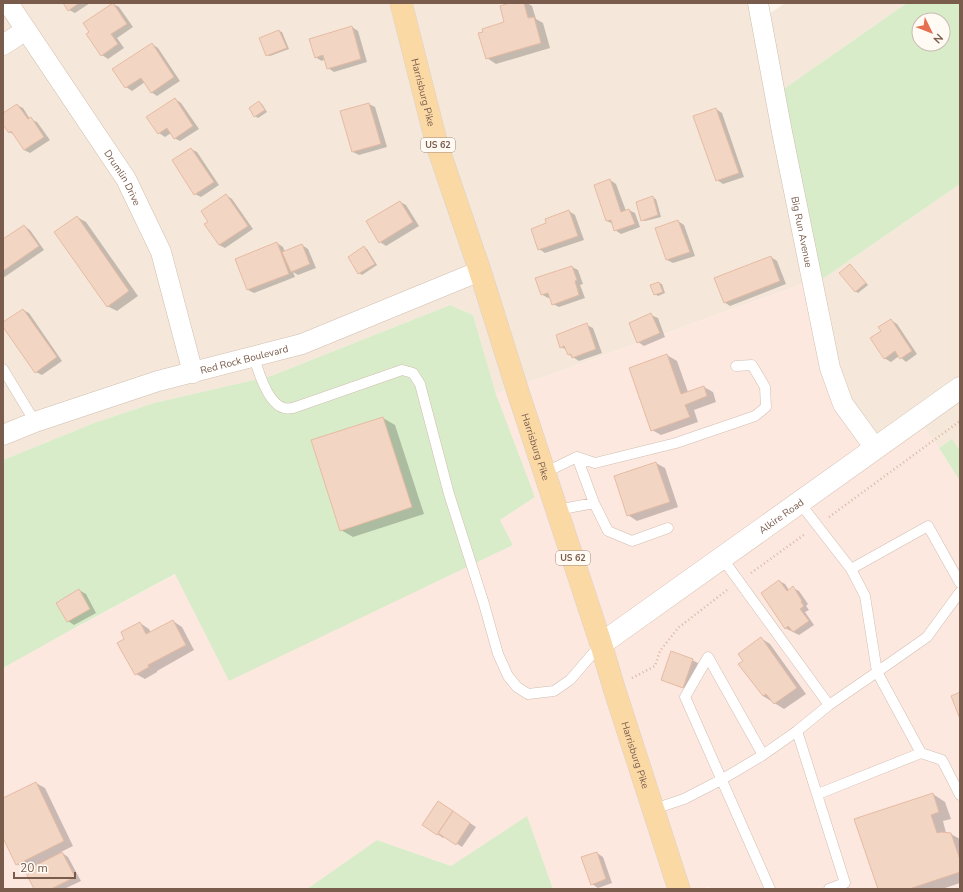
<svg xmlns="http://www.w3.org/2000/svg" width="963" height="892" viewBox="0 0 963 892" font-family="'Nunito Sans',sans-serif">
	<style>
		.residential { fill: #f5e8da }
		.commercial { fill: #fde8e0 }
		.green { fill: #d8ecc9; fill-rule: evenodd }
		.shadow { fill: #0003 }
		.building { fill: #f3d5c3; stroke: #e6bba3 }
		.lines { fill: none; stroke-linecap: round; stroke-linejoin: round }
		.lane-casing { stroke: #d1beb0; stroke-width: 11 }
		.street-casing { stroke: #d1beb0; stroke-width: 21 }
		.secondary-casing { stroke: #d6c0b0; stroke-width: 23 }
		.primary-casing { stroke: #dad1cd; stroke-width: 23 }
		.path { stroke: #d9b8a5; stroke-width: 2.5; stroke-dasharray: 1 3; stroke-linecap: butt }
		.lane { stroke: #fff; stroke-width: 10 }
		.street { stroke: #fff; stroke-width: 20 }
		.secondary { stroke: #fff; stroke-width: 22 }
		.primary { stroke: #fbd9a5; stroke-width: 22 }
		.labels { text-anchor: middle; stroke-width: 3; stroke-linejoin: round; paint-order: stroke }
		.shield { fill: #fffaf3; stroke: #a28b7f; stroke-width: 1 }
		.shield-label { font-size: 9px; font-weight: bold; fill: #7a5c4d }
		.street-label { font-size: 10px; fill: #7a5c4d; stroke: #fffaf3 }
	</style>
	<rect width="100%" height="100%" fill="#fdf6ec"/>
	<path class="residential" d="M3,3H767L769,14L785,3H907L782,90L821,280L960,184V450L952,439L939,448L916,417L868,448L808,282L496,394L473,315L450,305L271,376L154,403L94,423L3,460Z"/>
	<path class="commercial" d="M808,282L868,448L916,417L939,448L960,481V889H712L708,887L704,889H553L527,817L451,866L377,840L307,889H4L3,668L80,625L176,574L229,680L513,545L500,520L535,497L496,394Z"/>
	<path class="green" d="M907,3H960V184L821,280L782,90ZM919,20H943V44H919Z
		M450,305L473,315L496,394L535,497L500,520L513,545L229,681L175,574L80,625L3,668V460L94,423L154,403L271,376Z
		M952,439L960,450V481L939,448Z
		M527,816L553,889H307L377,840L451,866Z"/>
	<path class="shadow" d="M64,3H90L75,13L69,10Z
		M514,3H527L532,6L536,19L543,23L550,48L496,64L487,58L505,23Z
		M113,4L119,7L133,27L117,38L124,48L108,59L102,55L90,32Z
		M352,27L358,31L367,62L334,72L328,68L325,59L322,61L315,57Z
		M279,31L282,32L289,49L270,56L267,55L260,38Z
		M152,44L158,48L180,81L157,96L151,92L145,82L132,91L126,87Z
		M175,99L181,103L199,129L180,141L174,138L171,133L165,137L159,133Z
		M259,102L262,104L267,112L258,118L255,116L250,108Z
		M369,104L375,107L387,147L359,155L353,152Z
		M17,105L23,108L30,119L37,122L50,140L30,153L24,150L15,135L9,132L3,123V114Z
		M716,109L722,113L744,177L723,184L717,180Z
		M191,149L197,152L219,185L201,197L195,194Z
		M610,180L616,184L626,211L629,210L635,213L640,227L621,234L615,230L613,224L607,221Z
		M226,195L232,199L253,229L225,248L219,245L209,222Z
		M653,198L656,199L661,217L645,221L642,220Z
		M400,202L406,205L419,226L386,246L380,242Z
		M569,211L575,215L584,240L545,253L539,249L548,224Z
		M77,217L86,222L138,296L117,311L107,306Z
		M678,221L684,225L695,256L673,263L667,260Z
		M24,226L30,230L44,250L3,278V241Z
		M277,243L283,247L285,252L302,245L308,249L316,268L298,275L293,272L295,277L254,293L248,290Z
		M364,248L367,249L377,265L362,275L359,273Z
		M771,257L777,261L786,284L730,306L724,302Z
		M850,265L868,285L858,293L855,291Z
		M572,267L578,270L583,284L580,285L585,298L559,307L553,304L550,297L548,298L541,294Z
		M659,283L662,284L665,293L658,296L655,294Z
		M23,310L29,313L62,361L42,375L36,372L3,325V324Z
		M651,315L658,318L665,337L644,346L638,342Z
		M891,320L897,324L917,354L906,362L899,356L891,362L884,358L882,331Z
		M587,325L593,328L602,353L579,361L568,354L567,350L561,347Z
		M667,355L677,361L688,392L704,387L713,392L716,402L694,410L698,422L661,435L652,430Z
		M383,418L395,425L424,514L353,537L341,530Z
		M656,463L665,468L678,507L637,521L628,515Z
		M779,581L785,584L789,590L793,588L799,591L808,604L806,606L809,610L805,612L814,625L799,635L785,628Z
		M79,590L86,594L96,613L74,625L68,621Z
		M173,621L182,627L194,650L157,671V672L145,679L136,674L140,623L149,629L151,633Z
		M761,638L770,644L806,694L784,709L763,696L744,661Z
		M692,660L698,663L689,690L662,680Z
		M36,783L45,788L73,846L61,852L68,857L81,881L64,889H35L28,871L17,864L3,836V799Z
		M933,794L945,802L951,819L943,821L946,833L951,834L960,839V883L942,889H879Z
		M444,806L476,827L462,847L445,836L443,838L437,834Z
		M597,853L603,857L612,883L598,888L592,884Z"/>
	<path class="building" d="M63,3H79L68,11Z
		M113,3L127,24L111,34L118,44L101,56L86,34L89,32L83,23Z
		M510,3H524L528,18L534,17L541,43L486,59L478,33L483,32L482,29L504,22L500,6Z
		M352,26L361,59L327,69L323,55L315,58L309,39Z
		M279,30L287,48L266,56L259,38Z
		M152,43L174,77L151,93L141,78L125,88L112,69Z
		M175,98L193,126L174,139L167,128L158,134L146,117Z
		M259,101L265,110L254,117L249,108Z
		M369,103L381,144L352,152L340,111Z
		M17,104L28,119L31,117L44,137L24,150L11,131L9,133L3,125V113Z
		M716,108L739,173L716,181L693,116Z
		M191,148L214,182L194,195L172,160Z
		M610,179L621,212L629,209L635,224L614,231L611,220L606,221L594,185Z
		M226,194L248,226L219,245L204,224L208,222L201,211Z
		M653,196L658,215L641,221L636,202Z
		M400,201L413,222L379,243L366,221Z
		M569,210L578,236L538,250L531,229L546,223L545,219Z
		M77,216L129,291L107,307L54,232Z
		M678,220L690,252L666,260L655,228Z
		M24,225L39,246L3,271V239Z
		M277,242L289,274L247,290L235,259Z
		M302,244L310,264L291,272L282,252Z
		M364,246L375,264L358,274L348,257Z
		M771,256L780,281L724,303L714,278Z
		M850,264L866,283L855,292L839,273Z
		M572,266L577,280L575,281L579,295L552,305L548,293L541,295L535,278Z
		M659,282L663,292L654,295L650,285Z
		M23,309L57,357L35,373L3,327V322Z
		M651,313L660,333L637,343L629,323Z
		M891,319L912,351L900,359L895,351L884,359L870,338L881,331L878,327Z
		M587,323L596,349L572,358L571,354L568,355L564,346L560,348L556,335Z
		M667,354L681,394L704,386L707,396L685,405L690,417L651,431L629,368Z
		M383,417L412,507L340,531L311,440Z
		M656,462L670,502L627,516L614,476Z
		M779,580L787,591L793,586L802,601L801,602L804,606L800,609L809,621L793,632L788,626L785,629L761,593Z
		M79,589L90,609L67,622L56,603Z
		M173,620L186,645L148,665L149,667L135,675L117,643L124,639L121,632L140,622L146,634Z
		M761,637L797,688L774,704L766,694L763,696L738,664L743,661L738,654Z
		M671,651L693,659L683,688L661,680Z
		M960,692V719L951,696Z
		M36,782L64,841L16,865L3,838V798Z
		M933,793L939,812L931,815L937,833L941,832L951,833L960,860V872L909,889H878L854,819Z
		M438,801L453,811L437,835L422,825Z
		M453,811L470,823L456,845L438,833Z
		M62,852L75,877L51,889H34L25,871Z
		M597,852L606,879L591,885L581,857Z"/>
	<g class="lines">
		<defs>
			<path id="lane" d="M254,357C258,371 268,404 284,408C287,409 290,408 293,408L402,370L413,373L420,384L449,494L484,604L498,654L508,676L517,687L528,694L554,691L570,680L601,644
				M3,369L35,422
				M577,457L594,503
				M544,473L577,457L595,463L676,443L755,416L766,407L765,387L752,365L736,366
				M557,510L594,503L608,531L632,541L668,528
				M722,558L829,705
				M851,569L928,526L960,583
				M797,731L845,883L829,889
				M921,753L942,760L960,795
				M763,755L708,657L685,697L770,889
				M818,794L921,753L877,672L927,637L960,592
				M654,809L684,799L721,780L763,755L797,731L829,705L877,672L865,596L851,569L799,502"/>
			<g id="street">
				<path id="s1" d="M8,3L126,179L161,252L193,373"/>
				<path id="s2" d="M758,3L782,132L830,368L843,404L875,448"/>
				<path d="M3,45L26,30"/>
				<path id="s3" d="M3,435L35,422L158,381L302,344L480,271"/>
			</g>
			<g id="secondary">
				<path id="s4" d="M601,644L960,388"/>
			</g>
			<g id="primary">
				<path id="s5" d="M401,3L437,145L480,271L519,395L601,644L614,688L679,889"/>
			</g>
		</defs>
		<use href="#lane" class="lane-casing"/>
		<use href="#street" class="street-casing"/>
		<use href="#secondary" class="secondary-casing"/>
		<use href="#primary" class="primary-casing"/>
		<path class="path" d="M829,517L960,421
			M751,573L805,534
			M632,678L655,666L660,651L678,628L727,590"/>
		<use href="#lane" class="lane"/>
		<use href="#street" class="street"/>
		<use href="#secondary" class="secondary"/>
		<use href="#primary" class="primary"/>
	</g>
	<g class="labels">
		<g class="shield">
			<rect x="421" y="138" width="34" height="14" rx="3"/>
			<rect x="556" y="551" width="34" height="14" rx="3"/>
		</g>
		<g class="shield-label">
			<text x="438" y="148">US 62</text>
			<text x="573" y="561">US 62</text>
		</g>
		<g class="street-label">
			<text dy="4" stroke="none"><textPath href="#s5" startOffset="92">Harrisburg Pike</textPath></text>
			<text dy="4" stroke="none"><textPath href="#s1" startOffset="209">Drumlin Drive</textPath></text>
			<text dy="4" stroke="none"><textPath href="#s2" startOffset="233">Big Run Avenue</textPath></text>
			<text dy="4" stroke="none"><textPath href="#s3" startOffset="253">Red Rock Boulevard</textPath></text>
			<text dy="4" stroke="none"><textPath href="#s5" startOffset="464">Harrisburg Pike</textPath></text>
			<text dy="4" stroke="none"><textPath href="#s4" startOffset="221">Alkire Road</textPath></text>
			<text dy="4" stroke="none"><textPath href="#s5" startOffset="788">Harrisburg Pike</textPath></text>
		</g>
	</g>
	<rect width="963" height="892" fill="none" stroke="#7a5c4d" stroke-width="8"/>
	<g transform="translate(931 32) rotate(133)"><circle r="19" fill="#fffaf3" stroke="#cabbb1"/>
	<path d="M0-3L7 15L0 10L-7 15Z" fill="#e76f51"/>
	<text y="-6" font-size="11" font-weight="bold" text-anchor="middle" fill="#7a5c4d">N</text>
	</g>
	<path d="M14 872v6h61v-6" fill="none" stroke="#7a5c4d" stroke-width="2"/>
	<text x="20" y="872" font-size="12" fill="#7a5c4d" stroke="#fffaf3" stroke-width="3" paint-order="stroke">20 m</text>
</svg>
